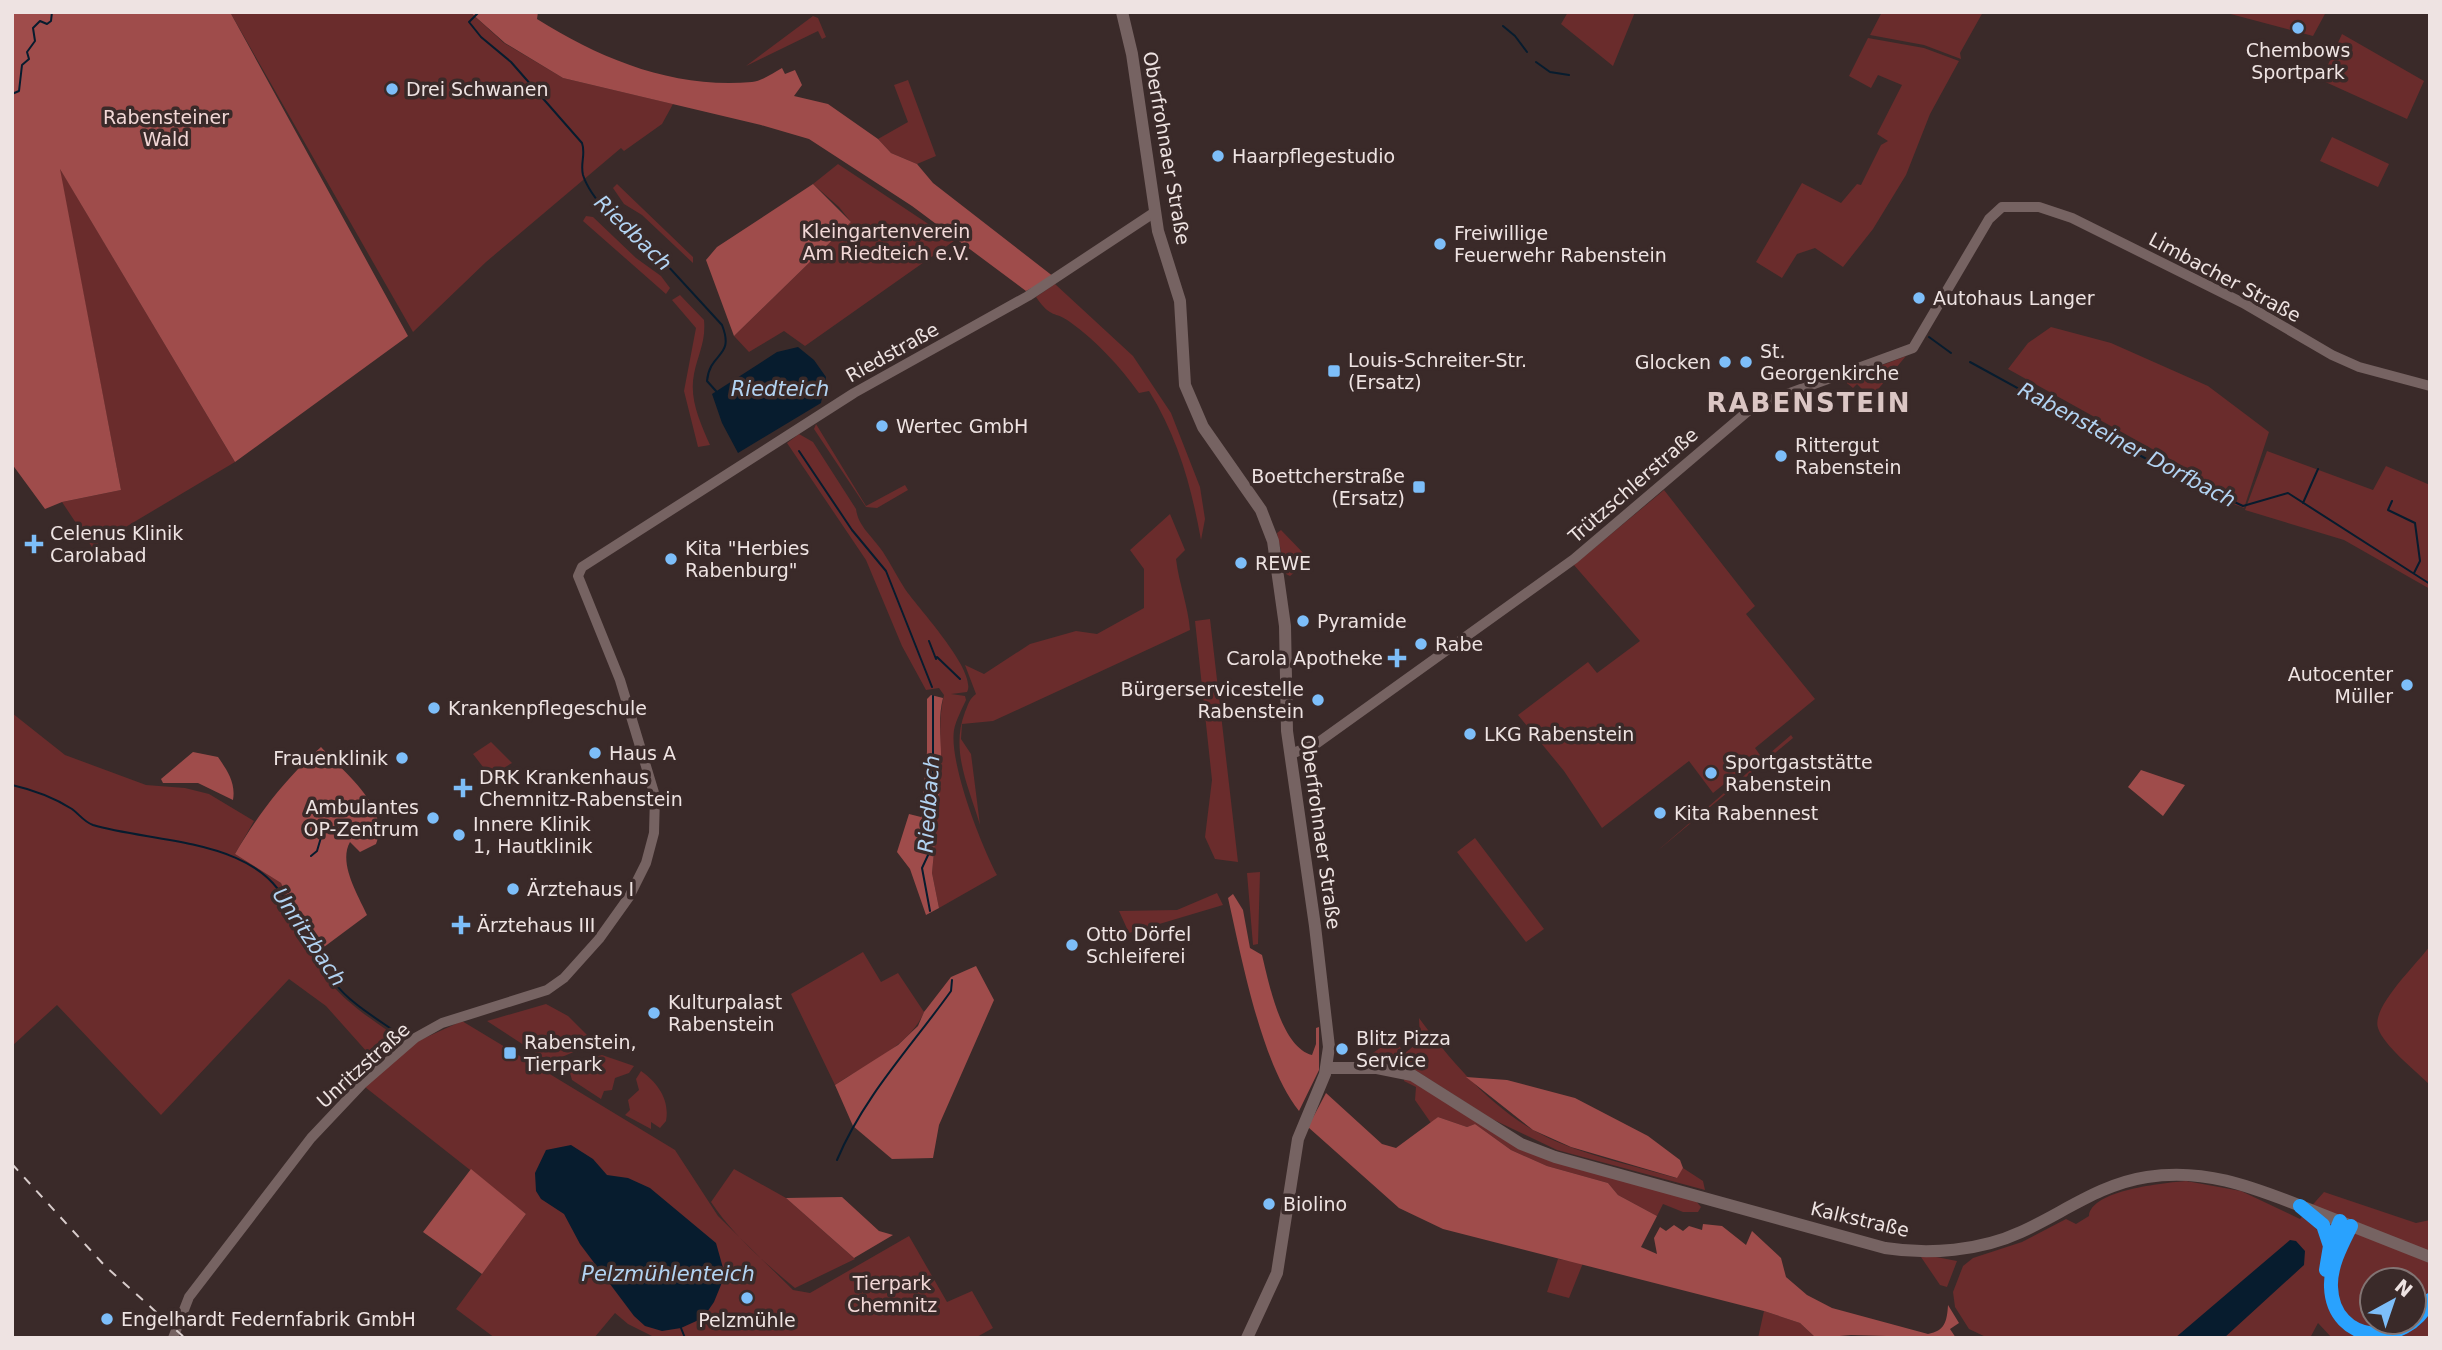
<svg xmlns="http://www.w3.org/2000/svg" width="2442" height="1350" viewBox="0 0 2442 1350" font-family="'DejaVu Sans',sans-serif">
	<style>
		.green { fill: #6a2c2c; fill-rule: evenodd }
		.forest { fill: #9f4c4b }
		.water { fill: #071c2e }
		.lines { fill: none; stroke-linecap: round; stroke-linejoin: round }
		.stream { stroke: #071c2e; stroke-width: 2 }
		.tertiary { stroke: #766362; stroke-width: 10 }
		.secondary { stroke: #766362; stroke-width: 12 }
		.motorway { stroke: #29a2fe; stroke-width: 14 }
		.rail { stroke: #d8cccb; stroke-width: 2; stroke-dasharray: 9 9; stroke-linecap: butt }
		.poi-dot { fill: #7dbef9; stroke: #3a2a29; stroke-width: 2.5 }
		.labels { text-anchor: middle; stroke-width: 7; stroke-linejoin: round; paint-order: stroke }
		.poi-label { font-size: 19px; fill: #eee3e2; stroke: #3a2a29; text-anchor: start }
		.park-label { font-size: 19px; fill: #f2d8d7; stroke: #3a2a29 }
		.street-label { font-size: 19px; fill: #eee3e2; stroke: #3a2a29 }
		.water-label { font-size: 21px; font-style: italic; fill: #b2d3f2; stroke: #3a2a29 }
		.district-label { font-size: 26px; font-weight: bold; letter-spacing: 2px; fill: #dbc6c4; stroke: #3a2a29 }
	</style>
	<rect width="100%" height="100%" fill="#3a2a29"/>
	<path class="green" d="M230,12H470L504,43L563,78L673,104L662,124L624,151L621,148L486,262L413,332Z
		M1568,12H1635L1613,66L1561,24Z
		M1882,12H1983L1960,53L1961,59L1924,45L1870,35Z
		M2223,12H2326L2313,36Z
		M813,16L818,18L826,37L822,39L818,31L746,66Z
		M2342,34L2424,81L2407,119L2321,80Z
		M1868,38L1924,48L1959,61L1930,114L1906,175L1873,229L1843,267L1815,248L1797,254L1782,278L1756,262L1802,183L1841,203L1857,184L1861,185L1881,145L1888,141L1877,134L1902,85L1878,75L1871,88L1849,76Z
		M908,80L936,156L917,164L891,153L878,139L908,122L894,85Z
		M2332,137L2389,164L2378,187L2320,161Z
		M838,164L954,241L805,346L784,331L749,352L734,336L851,222L839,207L813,184Z
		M59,167L235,462L92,547L62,502L121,490Z
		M617,184L693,257V263L642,215L624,204L613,188Z
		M586,216L593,217L636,258L661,276L670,288L666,294L583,221Z
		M1055,284L1133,356L1171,413L1200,487L1205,519L1201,540C1191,485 1178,438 1149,391L1139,393C1120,367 1097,341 1070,322C1054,310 1052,320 1036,297Z
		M680,295L704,320C706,342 698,354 694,374C689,399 700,422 710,445L698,447L684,391L696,328L672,300Z
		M2051,327L2111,343L2208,386L2269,432L2244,508L2212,496L2177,476L2181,465L2008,369L2028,343Z
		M1906,356L1869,400L1859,393L1862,389L1857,384L1853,388L1843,380Z
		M816,424L866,506L905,485L908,490L877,508L866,507L814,429Z
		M799,434L813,442L856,509C858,526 872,536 883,552C891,564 897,577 905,589C918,608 978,672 967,692L951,694L965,696L966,700C962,709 956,720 954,730C949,763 981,845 997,875L939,908L932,873L940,788C938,779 941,774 941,766C941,741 938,720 944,695L939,688L926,690L902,646L866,560L787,443Z
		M2267,451L2373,490L2386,466L2430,485V589L2344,540L2245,510Z
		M1664,490L1755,606L1746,614L1815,699L1755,748L1760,755L1713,793L1689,761L1602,828L1564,771L1518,715L1588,662L1597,673L1640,641L1574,565Z
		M1170,514L1185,550L1176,559C1179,584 1188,605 1190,630L993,721L962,724L961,739L971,754L980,825C969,787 950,751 965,712C968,705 969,699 976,694L965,665L984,674L1030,644L1076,631L1097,634L1144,608V569L1130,550Z
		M1281,530L1310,560L1290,576L1286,574L1277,533Z
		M1210,619L1238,862L1215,859L1205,837L1212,780L1195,621Z
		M12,713L65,755L146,785L185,788L209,794L254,821L235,854L281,883L294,915C309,920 317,933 324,947L314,952C325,993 372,1018 403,1042L376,1062L326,1006L289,979L161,1115L57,1005L12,1046Z
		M1791,735L1793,738L1656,852Z
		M491,742L512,763L490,776L473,754Z
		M1475,838L1544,929L1526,942L1457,852Z
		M1260,872L1258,944L1253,945L1247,873Z
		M1217,893L1223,905L1129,933L1119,911L1177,910Z
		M2430,946V1085C2416,1071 2383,1045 2378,1028C2371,1007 2417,964 2430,946Z
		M863,952L881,982L898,973L924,1012C909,1047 866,1064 835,1085L791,994Z
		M546,1004L568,1016L595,1043L550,1062L487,1021Z
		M1419,1018C1450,1060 1487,1103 1533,1130C1576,1154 1629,1164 1676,1178L1683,1168L1703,1181L1705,1190L1557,1150L1492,1119L1415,1070L1387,1062L1388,1059L1367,1057L1393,1039L1405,1053L1420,1041Z
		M462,1021L675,1150L718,1216L793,1290L810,1293L909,1236L947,1302L972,1291L993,1328L975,1338H656L628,1324L615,1313L594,1338H495L456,1309L526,1214L365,1087L418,1041Z
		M602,1055L634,1066L629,1073L615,1078L612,1090L604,1091L601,1099L572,1080L570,1073L578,1062Z
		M641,1071C658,1083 670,1100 666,1121L660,1128L651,1122V1129L625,1115L630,1110L628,1100L639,1090L636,1079Z
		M1405,1077L1487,1127L1696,1201L1701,1207L1698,1212H1683L1663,1204L1657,1216L1618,1195L1608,1183L1547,1166L1511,1150L1475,1124L1467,1127L1438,1117L1431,1123L1415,1100L1416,1087L1404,1081Z
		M734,1169L786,1198L855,1259L795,1288C765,1263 733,1235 711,1202Z
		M2186,1181L2241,1191L2300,1219L2324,1192L2416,1223L2430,1220V1338H2332L2318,1323L2310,1338H1988L1969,1329L1955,1307L1953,1292L1963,1266L1973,1258L2022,1242L2066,1219L2076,1224L2089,1216C2091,1190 2164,1183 2186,1181ZM2372,1280H2414V1322H2372Z
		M1931,1256L1957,1261L1947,1287L1940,1285L1921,1257Z
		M1558,1259L1583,1263L1569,1298L1547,1292Z
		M1764,1311L1800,1323L1816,1338H1758Z"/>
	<path class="forest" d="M14,12H230L408,336L235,462L60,169L121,490L62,502L45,509L12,464Z
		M470,12H538L537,19C602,60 675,89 752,82C762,81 773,73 782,68L785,74L795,70L802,85L794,96L828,104L878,139L891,153L917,164L933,183L1054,277L1026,291L912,206L809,139L761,125L563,78L505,43Z
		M813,184L851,222L734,336L706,260L717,247Z
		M931,695L943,698C937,721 942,743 941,766C941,775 938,779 940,788L932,873L939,908L926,915L910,869L897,852L909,814L921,817L927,752V699Z
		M321,747C343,772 391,807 376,844L360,852L350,842C338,863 358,895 367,915L324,947L304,918L294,915L281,883L235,854C259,813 285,779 321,747Z
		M193,752L218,757C227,770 236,783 233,800L198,783H163L161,779Z
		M2141,770L2185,785L2163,816L2128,787Z
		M1233,894L1243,910L1250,948L1262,955C1269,983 1281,1047 1312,1055L1316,1044V1028L1319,1027V1070L1299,1111C1261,1063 1242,959 1228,898Z
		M976,966L994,1000L939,1125L933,1158L892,1159L853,1126L835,1085L898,1045L918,1026L924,1012L951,977Z
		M1466,1077L1507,1080L1575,1098L1648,1136L1680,1160L1683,1168L1677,1178L1571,1147L1533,1130Z
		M1326,1093L1382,1144L1396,1148L1438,1117L1467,1127L1475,1124L1511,1150L1547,1166L1608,1183L1618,1195L1657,1216L1641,1247L1657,1254L1654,1238L1660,1227L1666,1231L1674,1225L1683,1231L1689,1226L1702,1230L1703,1224L1722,1226L1746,1245L1752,1231L1781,1258L1786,1277L1807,1295L1832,1308L1928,1334C1945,1331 1947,1321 1948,1305L1959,1323L1950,1329L1956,1338L1851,1335L1816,1338L1800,1323L1764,1311L1443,1229L1399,1208L1308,1127Z
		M471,1169L526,1214L482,1274L423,1232Z
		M842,1197L879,1231L893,1235L854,1258L786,1198Z"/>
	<path class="water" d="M798,347L814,360L826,377L821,403L738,453L722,423L712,394L777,352Z
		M571,1145L593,1159L607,1175L628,1178L650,1188L716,1243L725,1275L714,1302L703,1318L681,1328L662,1331L645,1326L634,1316L580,1244L564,1214L541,1199L536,1191L535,1173L546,1150Z
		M2290,1240L2296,1241L2305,1251L2304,1265L2224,1338H2175Z"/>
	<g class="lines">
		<path class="stream" d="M479,12L469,22L481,37L511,62L582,143C586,154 580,163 583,175C590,197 623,233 644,240L722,325C735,358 710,351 707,381L716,391
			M1503,26L1515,36L1527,52
			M1536,62L1550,72L1569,75
			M12,94L19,91L22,65L29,59L27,52L35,41L33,28L40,21L47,24L51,21L52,12
			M1929,337L1951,353
			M1970,362L2172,473L2243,506L2288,493L2430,584
			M799,451L852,530L886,571L932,687
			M2392,501L2388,510L2415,523L2420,561L2414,573
			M2303,503L2318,469
			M929,641L936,659
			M937,657L960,679
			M12,785C34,790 53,797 72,809C79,814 84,822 93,825C156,844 269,837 292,917C320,936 316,957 334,982C350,1004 381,1021 403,1037
			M311,856L317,851L322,834
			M930,911L922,868L929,853L933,810V696
			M837,1160C864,1096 911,1047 951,991L952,980
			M681,1328L685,1338"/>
		<path class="tertiary" d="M1291,754L1316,744L1574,559L1754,406L1913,348L1989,219L2002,207H2039L2072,218L2243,303L2332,355L2359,367L2430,386
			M173,1338L189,1297L311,1138L362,1084L415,1038L442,1023L547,990L564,978L599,939L629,897L646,863L654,833L655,796L620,680L578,576L582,567L854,393L1028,296L1155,212"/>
		<path class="secondary" d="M1122,12L1132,54L1158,231L1180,301L1185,385L1203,427L1261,510L1273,541L1285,626L1287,731L1315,926L1329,1047L1325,1074L1298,1139L1277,1273L1247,1338
			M1326,1068H1377L1412,1075L1521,1144L1555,1157L1885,1248C1929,1255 1980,1251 2021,1232C2063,1213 2100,1184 2147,1177C2203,1168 2250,1186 2301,1206C2344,1223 2387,1240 2430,1257"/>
		<path class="motorway" d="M2300,1206L2323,1225L2330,1246
			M2351,1226C2342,1244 2330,1266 2331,1287C2333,1344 2405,1350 2430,1300
			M2326,1270L2330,1246L2340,1221"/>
		<path class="rail" d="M12,1164L105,1266L185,1338"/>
	</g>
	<g class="poi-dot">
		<circle cx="2298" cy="28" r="7"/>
		<circle cx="392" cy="89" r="7"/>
		<circle cx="1218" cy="156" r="7"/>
		<circle cx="1440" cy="244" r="7"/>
		<circle cx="1919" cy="298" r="7"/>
		<circle cx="1725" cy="362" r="7"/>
		<circle cx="1746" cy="362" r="7"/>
		<rect x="1327" y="364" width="14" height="14" rx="3.5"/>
		<circle cx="882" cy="426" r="7"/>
		<circle cx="1781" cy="456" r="7"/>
		<rect x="1412" y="480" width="14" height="14" rx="3.5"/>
		<path d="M30.5 533.5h7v7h7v7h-7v7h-7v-7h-7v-7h7z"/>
		<circle cx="671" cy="559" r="7"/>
		<circle cx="1241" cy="563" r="7"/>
		<circle cx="1303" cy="621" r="7"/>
		<circle cx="1421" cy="644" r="7"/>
		<path d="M1393.5 647.5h7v7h7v7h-7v7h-7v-7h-7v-7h7z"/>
		<circle cx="2407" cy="685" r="7"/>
		<circle cx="1318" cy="700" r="7"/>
		<circle cx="434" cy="708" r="7"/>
		<circle cx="1470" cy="734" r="7"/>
		<circle cx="595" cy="753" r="7"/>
		<circle cx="402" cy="758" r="7"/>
		<circle cx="1711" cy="773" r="7"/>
		<path d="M459.5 777.5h7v7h7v7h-7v7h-7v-7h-7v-7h7z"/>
		<circle cx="1660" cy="813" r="7"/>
		<circle cx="433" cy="818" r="7"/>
		<circle cx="459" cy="835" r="7"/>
		<circle cx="513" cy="889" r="7"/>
		<path d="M457.5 914.5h7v7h7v7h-7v7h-7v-7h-7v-7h7z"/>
		<circle cx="1072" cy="945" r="7"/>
		<circle cx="654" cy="1013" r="7"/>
		<circle cx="1342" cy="1049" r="7"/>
		<rect x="503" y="1046" width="14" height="14" rx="3.5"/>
		<circle cx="1269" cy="1204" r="7"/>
		<circle cx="747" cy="1298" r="7"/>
		<circle cx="107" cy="1319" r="7"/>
	</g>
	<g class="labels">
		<g class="poi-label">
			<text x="2298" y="57" text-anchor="middle">Chembows<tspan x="2298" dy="22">Sportpark</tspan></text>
			<text x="406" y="96">Drei Schwanen</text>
			<text x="1232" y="163">Haarpflegestudio</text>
			<text x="1454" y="240">Freiwillige<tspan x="1454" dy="22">Feuerwehr Rabenstein</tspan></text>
			<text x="1933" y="305">Autohaus Langer</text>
			<text x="1760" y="358">St.<tspan x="1760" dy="22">Georgenkirche</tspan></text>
			<text x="1348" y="367">Louis-Schreiter-Str.<tspan x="1348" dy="22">(Ersatz)</tspan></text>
			<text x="1711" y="369" text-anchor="end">Glocken</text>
			<text x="896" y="433">Wertec GmbH</text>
			<text x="1795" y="452">Rittergut<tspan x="1795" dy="22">Rabenstein</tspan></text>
			<text x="1405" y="483" text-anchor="end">Boettcherstraße<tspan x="1405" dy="22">(Ersatz)</tspan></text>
			<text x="50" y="540">Celenus Klinik<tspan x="50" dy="22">Carolabad</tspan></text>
			<text x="685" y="555">Kita "Herbies<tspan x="685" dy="22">Rabenburg"</tspan></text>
			<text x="1255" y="570">REWE</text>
			<text x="1317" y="628">Pyramide</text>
			<text x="1435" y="651">Rabe</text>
			<text x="1383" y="665" text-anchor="end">Carola Apotheke</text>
			<text x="2393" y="681" text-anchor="end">Autocenter<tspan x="2393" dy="22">Müller</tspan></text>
			<text x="1304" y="696" text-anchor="end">Bürgerservicestelle<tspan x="1304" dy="22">Rabenstein</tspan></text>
			<text x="448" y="715">Krankenpflegeschule</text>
			<text x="1484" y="741">LKG Rabenstein</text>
			<text x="609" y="760">Haus A</text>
			<text x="388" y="765" text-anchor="end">Frauenklinik</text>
			<text x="1725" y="769">Sportgaststätte<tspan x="1725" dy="22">Rabenstein</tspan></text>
			<text x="479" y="784">DRK Krankenhaus<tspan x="479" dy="22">Chemnitz-Rabenstein</tspan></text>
			<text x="419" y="814" text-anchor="end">Ambulantes<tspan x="419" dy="22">OP-Zentrum</tspan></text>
			<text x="1674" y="820">Kita Rabennest</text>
			<text x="473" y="831">Innere Klinik<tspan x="473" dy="22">1, Hautklinik</tspan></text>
			<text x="527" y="896">Ärztehaus I</text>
			<text x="477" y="932">Ärztehaus III</text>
			<text x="1086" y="941">Otto Dörfel<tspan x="1086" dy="22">Schleiferei</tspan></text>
			<text x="668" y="1009">Kulturpalast<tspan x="668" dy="22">Rabenstein</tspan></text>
			<text x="1356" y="1045">Blitz Pizza<tspan x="1356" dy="22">Service</tspan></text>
			<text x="524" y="1049">Rabenstein,<tspan x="524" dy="22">Tierpark</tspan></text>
			<text x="1283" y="1211">Biolino</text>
			<text x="121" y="1326">Engelhardt Federnfabrik GmbH</text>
			<text x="747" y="1327" text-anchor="middle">Pelzmühle</text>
		</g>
		<g class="park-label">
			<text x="166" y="124">Rabensteiner<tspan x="166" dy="22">Wald</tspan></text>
			<text x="886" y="238">Kleingartenverein<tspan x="886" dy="22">Am Riedteich e.V.</tspan></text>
			<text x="892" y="1290">Tierpark<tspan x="892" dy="22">Chemnitz</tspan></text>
		</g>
		<g class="street-label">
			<text transform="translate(1167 148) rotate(80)" y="7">Oberfrohnaer Straße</text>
			<text transform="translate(2225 277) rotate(28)" y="7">Limbacher Straße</text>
			<text transform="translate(892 352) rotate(-29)" y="7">Riedstraße</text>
			<text transform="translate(1633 485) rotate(-41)" y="7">Trützschlerstraße</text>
			<text transform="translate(1321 832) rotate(82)" y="7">Oberfrohnaer Straße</text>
			<text transform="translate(363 1065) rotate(-42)" y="7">Unritzstraße</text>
			<text transform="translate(1860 1219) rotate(13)" y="7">Kalkstraße</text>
		</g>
		<g class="water-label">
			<text transform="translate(633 233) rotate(44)" y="7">Riedbach</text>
			<text x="780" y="396">Riedteich</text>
			<text transform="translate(2127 445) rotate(28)" y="7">Rabensteiner Dorfbach</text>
			<text transform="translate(929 804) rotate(-86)" y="7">Riedbach</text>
			<text transform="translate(309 937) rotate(56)" y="7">Unritzbach</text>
			<text x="668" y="1281">Pelzmühlenteich</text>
		</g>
		<g class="district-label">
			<text x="1809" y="412">RABENSTEIN</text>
		</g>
	</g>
	<rect width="2442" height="1350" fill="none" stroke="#eee3e2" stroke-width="28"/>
	<g transform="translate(2393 1301) rotate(40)"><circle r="33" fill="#3a2a29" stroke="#827473" stroke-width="2"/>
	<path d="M0-5L12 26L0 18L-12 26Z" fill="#7dbef9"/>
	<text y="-10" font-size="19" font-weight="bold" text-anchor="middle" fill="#eee3e2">N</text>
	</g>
</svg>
